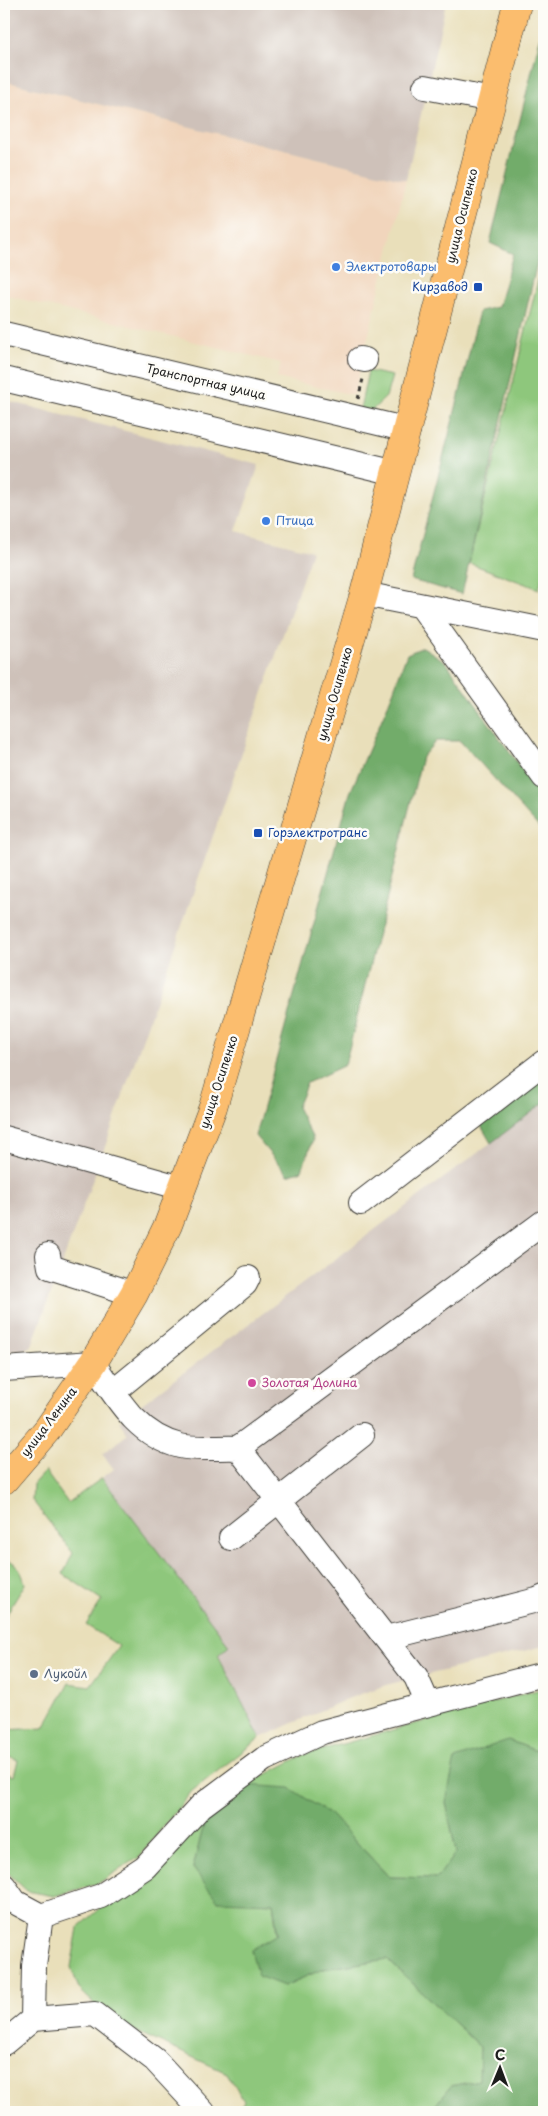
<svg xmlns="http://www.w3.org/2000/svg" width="548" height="2116" viewBox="0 0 548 2116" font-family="'Playpen Sans',sans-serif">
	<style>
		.built { fill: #f1d5bc }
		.industrial { fill: #cec1b9 }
		.green { fill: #8ec77b; stroke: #55724c }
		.forest { fill: #72ac6b; stroke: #476444 }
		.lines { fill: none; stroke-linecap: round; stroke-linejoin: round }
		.minor-casing { stroke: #3b3934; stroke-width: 26 }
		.major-casing { stroke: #3b3934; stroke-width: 29 }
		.path { stroke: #3b3934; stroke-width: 3; stroke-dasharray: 4 4; stroke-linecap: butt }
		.minor { stroke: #fff; stroke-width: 24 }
		.major { stroke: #fbbd6e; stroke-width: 28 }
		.shop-dot { fill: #3f7fe0; stroke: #fdfcf7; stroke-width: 2 }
		.transit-dot { fill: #1a4fb4; stroke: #fdfcf7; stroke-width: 2 }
		.hotel-dot { fill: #d1479c; stroke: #fdfcf7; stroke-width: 2 }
		.service-dot { fill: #5c6f8a; stroke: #fdfcf7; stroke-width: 2 }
		.labels { text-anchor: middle; stroke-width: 5; stroke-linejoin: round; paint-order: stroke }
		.street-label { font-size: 12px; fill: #1c1c1c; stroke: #fdfcf7 }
		.shop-label { font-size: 12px; fill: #366cbe; stroke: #fdfcf7; text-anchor: start }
		.transit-label { font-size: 12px; fill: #164399; stroke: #fdfcf7; text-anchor: end }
		.hotel-label { font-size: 12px; fill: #b23c85; stroke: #fdfcf7; text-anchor: start }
		.service-label { font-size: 12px; fill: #4e5e75; stroke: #fdfcf7; text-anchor: start }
	</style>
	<rect width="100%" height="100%" fill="#fdfcf7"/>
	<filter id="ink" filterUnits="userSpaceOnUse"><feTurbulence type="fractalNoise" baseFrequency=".02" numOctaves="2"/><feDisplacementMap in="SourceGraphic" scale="10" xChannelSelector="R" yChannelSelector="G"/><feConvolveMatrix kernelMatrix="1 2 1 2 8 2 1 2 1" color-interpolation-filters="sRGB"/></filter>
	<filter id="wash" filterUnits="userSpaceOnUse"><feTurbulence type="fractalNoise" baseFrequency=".0096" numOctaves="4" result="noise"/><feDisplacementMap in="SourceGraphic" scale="20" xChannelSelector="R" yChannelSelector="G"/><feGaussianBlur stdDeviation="1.12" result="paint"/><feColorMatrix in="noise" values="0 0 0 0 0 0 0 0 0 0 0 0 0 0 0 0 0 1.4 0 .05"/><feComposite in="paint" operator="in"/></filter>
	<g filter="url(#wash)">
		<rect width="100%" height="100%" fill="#e9dfba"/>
		<path class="built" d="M4,81L406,180L354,395L277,378L281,363L4,295Z"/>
		<path class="industrial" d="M4,4H446L406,180L4,81Z
			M4,400L259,465L236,531L312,551L107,1141L31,1348L4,1353Z
			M544,1103V1646L386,1685L347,1699L260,1738L218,1654L229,1645L102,1478L114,1469L102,1454L128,1434L119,1421Z"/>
		<path class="green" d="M544,255V571L539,589L469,563Z
			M368,371L392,376L386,397L372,410L360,409Z
			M45,1471L68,1503L102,1478L229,1645L218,1655L260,1738L192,1791L138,1858L97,1884L54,1896L27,1891L4,1869V1773L14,1776L18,1760L4,1756V1730L44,1728L69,1683L90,1686L119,1646L86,1625L102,1600L63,1574L73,1553L32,1500L33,1484Z
			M4,1559C17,1561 22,1572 25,1584L6,1615L4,1614Z
			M544,1688V1754L508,1740L446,1802L456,1852L438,1878L389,1877L331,1815L246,1785L303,1755Z
			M206,1816L193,1868L218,1900L273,1903L284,1986L323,1969L387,1959L480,2047V2080L451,2086L430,2112H237L244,2101L227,2073L111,2020L79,1989L71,1967L78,1928Z"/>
		<path class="forest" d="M544,21V232L462,594L411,580L459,396L479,311L498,307L513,254L490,243Z
			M423,647L446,662L544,801V833L460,741H436L422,757L345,1065L307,1083L297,1107L313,1139L302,1170L288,1175L255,1136L350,793L390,700L407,654Z
			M544,1057V1103L491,1143L477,1119Z
			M508,1740L544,1754V2112H430L451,2086L479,2080L480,2047L387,1959L323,1969L284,1986L258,1976L251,1950L278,1934L273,1903L218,1901L193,1868L206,1816L246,1785L290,1788L331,1815L389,1877L437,1878L456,1852L446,1802L455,1759Z"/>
	</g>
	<g filter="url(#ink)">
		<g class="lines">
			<defs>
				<path id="minor" d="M425,87L492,100
					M4,334L408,430
					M360,359L365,360
					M4,379L396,473
					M364,594L544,630
					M422,607L544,777
					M4,1138L182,1188
					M361,1203L544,1062
					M48,1255L50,1267L134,1294
					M4,1369L93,1363C117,1398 136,1435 180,1446C195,1450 223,1447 238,1448L544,1222
					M113,1392L245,1284L248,1278
					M238,1448L416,1677L428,1704
					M231,1538L362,1435
					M386,1638L537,1600L544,1597
					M4,1886L15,1902L41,1916L101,1896L145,1867L201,1806L264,1759L322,1732L544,1674
					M33,2019L95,2014L155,2060L203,2112
					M4,2043L33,2019L34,1966L41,1916"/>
				<path id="major" d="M4,1480L47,1430L93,1363L134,1294L168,1225L213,1107L364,594L517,4"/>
			</defs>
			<use href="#minor" class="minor-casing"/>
			<use href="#major" class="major-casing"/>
			<path class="path" d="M358,399L363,379"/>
			<use href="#minor" class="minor"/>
			<use href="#major" class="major"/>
		</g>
	</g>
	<g class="shop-dot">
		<circle cx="336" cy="267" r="5"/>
		<circle cx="266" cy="521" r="5"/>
	</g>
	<g class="transit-dot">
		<rect x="473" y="282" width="10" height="10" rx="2.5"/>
		<rect x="253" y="828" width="10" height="10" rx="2.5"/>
	</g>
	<circle class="hotel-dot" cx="252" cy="1383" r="5"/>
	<circle class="service-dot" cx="34" cy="1674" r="5"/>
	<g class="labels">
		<g class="street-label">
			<text transform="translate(462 216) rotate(-76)" y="4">улица Осипенко</text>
			<text transform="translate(206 382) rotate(13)" y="4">Транспортная улица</text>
			<text transform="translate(335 694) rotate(-74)" y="4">улица Осипенко</text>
			<text transform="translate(219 1082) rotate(-72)" y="4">улица Осипенко</text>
			<text transform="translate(49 1422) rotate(-53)" y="4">улица Ленина</text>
		</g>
		<g class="shop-label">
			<text x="346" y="271">Электротовары</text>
			<text x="276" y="525">Птица</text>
		</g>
		<g class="transit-label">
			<text x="468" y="291">Кирзавод</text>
			<text x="268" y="837" text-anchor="start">Горэлектротранс</text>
		</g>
		<g class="hotel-label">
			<text x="262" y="1387">Золотая Долина</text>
		</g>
		<g class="service-label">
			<text x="44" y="1678">Лукойл</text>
		</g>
	</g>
	<rect width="548" height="2116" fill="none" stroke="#fdfcf7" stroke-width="20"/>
	<g transform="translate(500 2068) rotate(1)" stroke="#fdfcf7" stroke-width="4" paint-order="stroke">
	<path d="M0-4L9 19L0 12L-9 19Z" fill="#1c1c1c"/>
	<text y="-8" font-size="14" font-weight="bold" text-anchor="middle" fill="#1c1c1c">С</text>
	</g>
</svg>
